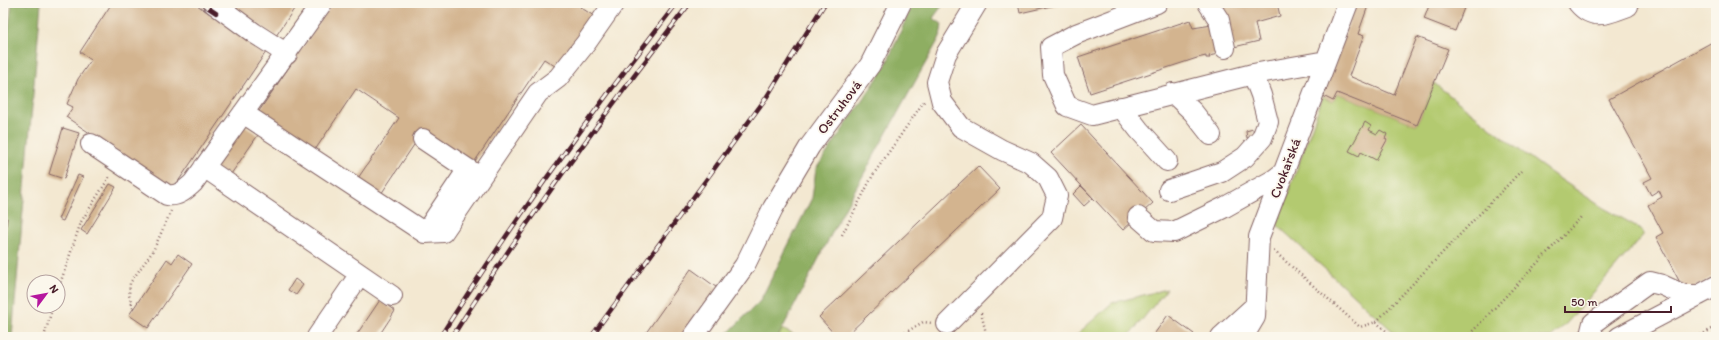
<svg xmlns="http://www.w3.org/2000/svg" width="1719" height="340" viewBox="0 0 1719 340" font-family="Itim,sans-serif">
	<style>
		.green { fill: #b3ca6f; stroke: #7e744d }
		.forest { fill: #8eae62; stroke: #6c6646 }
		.building { fill: #d3b48f }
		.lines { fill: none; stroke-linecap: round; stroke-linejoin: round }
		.minor-casing { stroke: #856565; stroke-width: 22 }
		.path { stroke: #856565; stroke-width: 2.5; stroke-dasharray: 1 3; stroke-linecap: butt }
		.minor { stroke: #fff; stroke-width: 20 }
		.rail-casing { stroke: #4a1f2b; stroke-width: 4.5 }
		.rail { stroke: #fbf7ec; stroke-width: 3; stroke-dasharray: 9; stroke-linecap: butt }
		.labels { text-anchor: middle; stroke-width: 3.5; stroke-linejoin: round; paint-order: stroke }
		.street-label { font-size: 14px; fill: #4a1f2b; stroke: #fbf7ec }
	</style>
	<rect width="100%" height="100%" fill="#fbf7ec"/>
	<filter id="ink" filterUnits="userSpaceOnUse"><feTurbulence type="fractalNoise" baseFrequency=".025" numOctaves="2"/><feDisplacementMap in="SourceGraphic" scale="8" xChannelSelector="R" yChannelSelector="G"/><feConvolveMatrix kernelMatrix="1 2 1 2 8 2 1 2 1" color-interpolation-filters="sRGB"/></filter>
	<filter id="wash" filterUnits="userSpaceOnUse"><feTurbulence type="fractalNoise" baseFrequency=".012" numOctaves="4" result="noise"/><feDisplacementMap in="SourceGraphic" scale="16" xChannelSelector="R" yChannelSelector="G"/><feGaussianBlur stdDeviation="0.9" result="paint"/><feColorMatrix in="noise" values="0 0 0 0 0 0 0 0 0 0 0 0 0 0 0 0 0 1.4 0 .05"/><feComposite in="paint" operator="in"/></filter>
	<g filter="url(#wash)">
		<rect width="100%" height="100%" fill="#f3e8d1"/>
		<path class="green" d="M1434,83L1518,149L1554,175L1602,207L1636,226L1644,234L1566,324L1551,337H1399L1277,225L1323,96L1333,101L1337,93L1417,125Z
			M1167,289L1128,337H1074L1112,303Z
			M782,329L798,337H778Z"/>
		<path class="forest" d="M12,3H41L12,337H3V72Z
			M913,3H944L933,18L942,24L940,37L846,206L778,337H724L760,301L812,198L816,169L885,67Z"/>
		<g id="blocks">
			<path class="building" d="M112,3H194L266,52L173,189L66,117L73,107L67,104L78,79L91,60L80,52Z
				M227,3H298L276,36Z
				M333,3H583L580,7L594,16L558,68L544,59L471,167L422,133L379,197L356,181L399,118L356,89L315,150L257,114Z
				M1018,3H1060V4L1020,13Z
				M1222,3H1277L1280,16L1255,23L1259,41L1234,47Z
				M1356,3H1369L1358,34L1364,36L1363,38L1349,76L1394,95L1417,37L1448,49L1417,125L1337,93L1333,101L1323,96Z
				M1430,3H1466L1455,31L1424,19Z
				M1190,20L1193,28L1212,25L1218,54L1209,56L1210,58H1206V56L1197,58L1090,93L1078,57Z
				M1716,40V275L1685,292L1656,237L1663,233L1648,205L1662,197L1659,190L1651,195L1644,182L1652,178L1609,99Z
				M1365,122L1371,126L1369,130L1377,134L1380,130L1387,134L1385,139L1387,140L1376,160L1361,152L1359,156L1349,151Z
				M241,124L258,135L229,177L213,166Z
				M1081,125L1153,203L1123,230L1051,153Z
				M63,128L79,133L64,179L49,174Z
				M1253,129L1254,137L1247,138L1246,131Z
				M978,166L1000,189L845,337H837L819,317Z
				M78,175L83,177L63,221L58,219Z
				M110,184L116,187L87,234L81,230Z
				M1081,186L1093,198L1084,206L1073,194Z
				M3,218H7L4,250H3Z
				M178,254L192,264L148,328L129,315L167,259L172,263Z
				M691,269L720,290L686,337H643Z
				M295,279L303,285L296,295L288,290Z
				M380,300L395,311L378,337H355Z
				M1168,315L1194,334L1192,337H1152Z"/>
		</g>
	</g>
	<g filter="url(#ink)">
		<use href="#blocks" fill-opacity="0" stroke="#856565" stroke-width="1"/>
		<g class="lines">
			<defs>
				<path id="minor" d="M213,3L254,33L287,54
					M1157,3L1076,34L1051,47L1053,75L1067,106L1092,115L1253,74L1326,61
					M1208,3L1219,20L1225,48
					M1578,3C1594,22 1609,13 1628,6
					M1173,93L1193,112L1211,135
					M1121,107L1139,130L1167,161
					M243,113L425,233L468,169
					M423,139L478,176
					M91,144L167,195C178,197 185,190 193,183L322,3
					M204,167L392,296
					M1169,190L1222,172L1245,157L1262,138L1268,122L1261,95L1253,74
					M1138,217L1154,231L1174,232L1225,207L1275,179L1284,172
					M425,233L443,232L538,93L558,78L586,43L614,3
					M947,324L1052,218L1057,196L1048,178L1031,163L1002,150L961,127L942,102L937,82L946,54L977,3
					M317,337L360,274
					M693,337L745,265L773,208L810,146L870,65L901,3
					M1221,337L1255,306
					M1243,337L1255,317L1259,237L1348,3
					M1594,337L1591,331L1593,323L1650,282L1662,285L1684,295H1699
					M1619,337L1716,286"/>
			</defs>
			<use href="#minor" class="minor-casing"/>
			<path class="path" d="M842,235L873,175L925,100
				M1274,251L1360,327L1376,322L1521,171
				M58,290L81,222L110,176
				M133,308L129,295L130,283L153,251L171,211
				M981,313L987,337
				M1376,322L1393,337
				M44,337L53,306
				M898,337L923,322L932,323
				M1467,337L1582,216
				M1697,337L1716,327"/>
			<use href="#minor" class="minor"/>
			<defs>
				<path id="rail" d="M201,3L216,13
					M440,337C513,221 593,111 677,3
					M452,337C525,221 606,111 690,3
					M591,337L766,98L825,3"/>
			</defs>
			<use href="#rail" class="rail-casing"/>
			<use href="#rail" class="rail"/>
		</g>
	</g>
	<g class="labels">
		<g class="street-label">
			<text transform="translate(839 107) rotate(-53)" y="5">Ostruhová</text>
			<text transform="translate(1285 168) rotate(-69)" y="5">Cvokařská</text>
		</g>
	</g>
	<rect width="1719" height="340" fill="none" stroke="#fbf7ec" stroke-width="16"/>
	<g transform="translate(46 294) rotate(58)"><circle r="19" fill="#fbf7ec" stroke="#b4a19f"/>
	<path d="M0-3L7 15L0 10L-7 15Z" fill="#b5179e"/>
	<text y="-6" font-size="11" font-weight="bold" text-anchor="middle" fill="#4a1f2b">N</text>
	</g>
	<path d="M1565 306v6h106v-6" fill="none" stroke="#4a1f2b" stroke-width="2"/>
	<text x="1571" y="306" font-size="12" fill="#4a1f2b" stroke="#fbf7ec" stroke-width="3" paint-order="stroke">50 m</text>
</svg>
